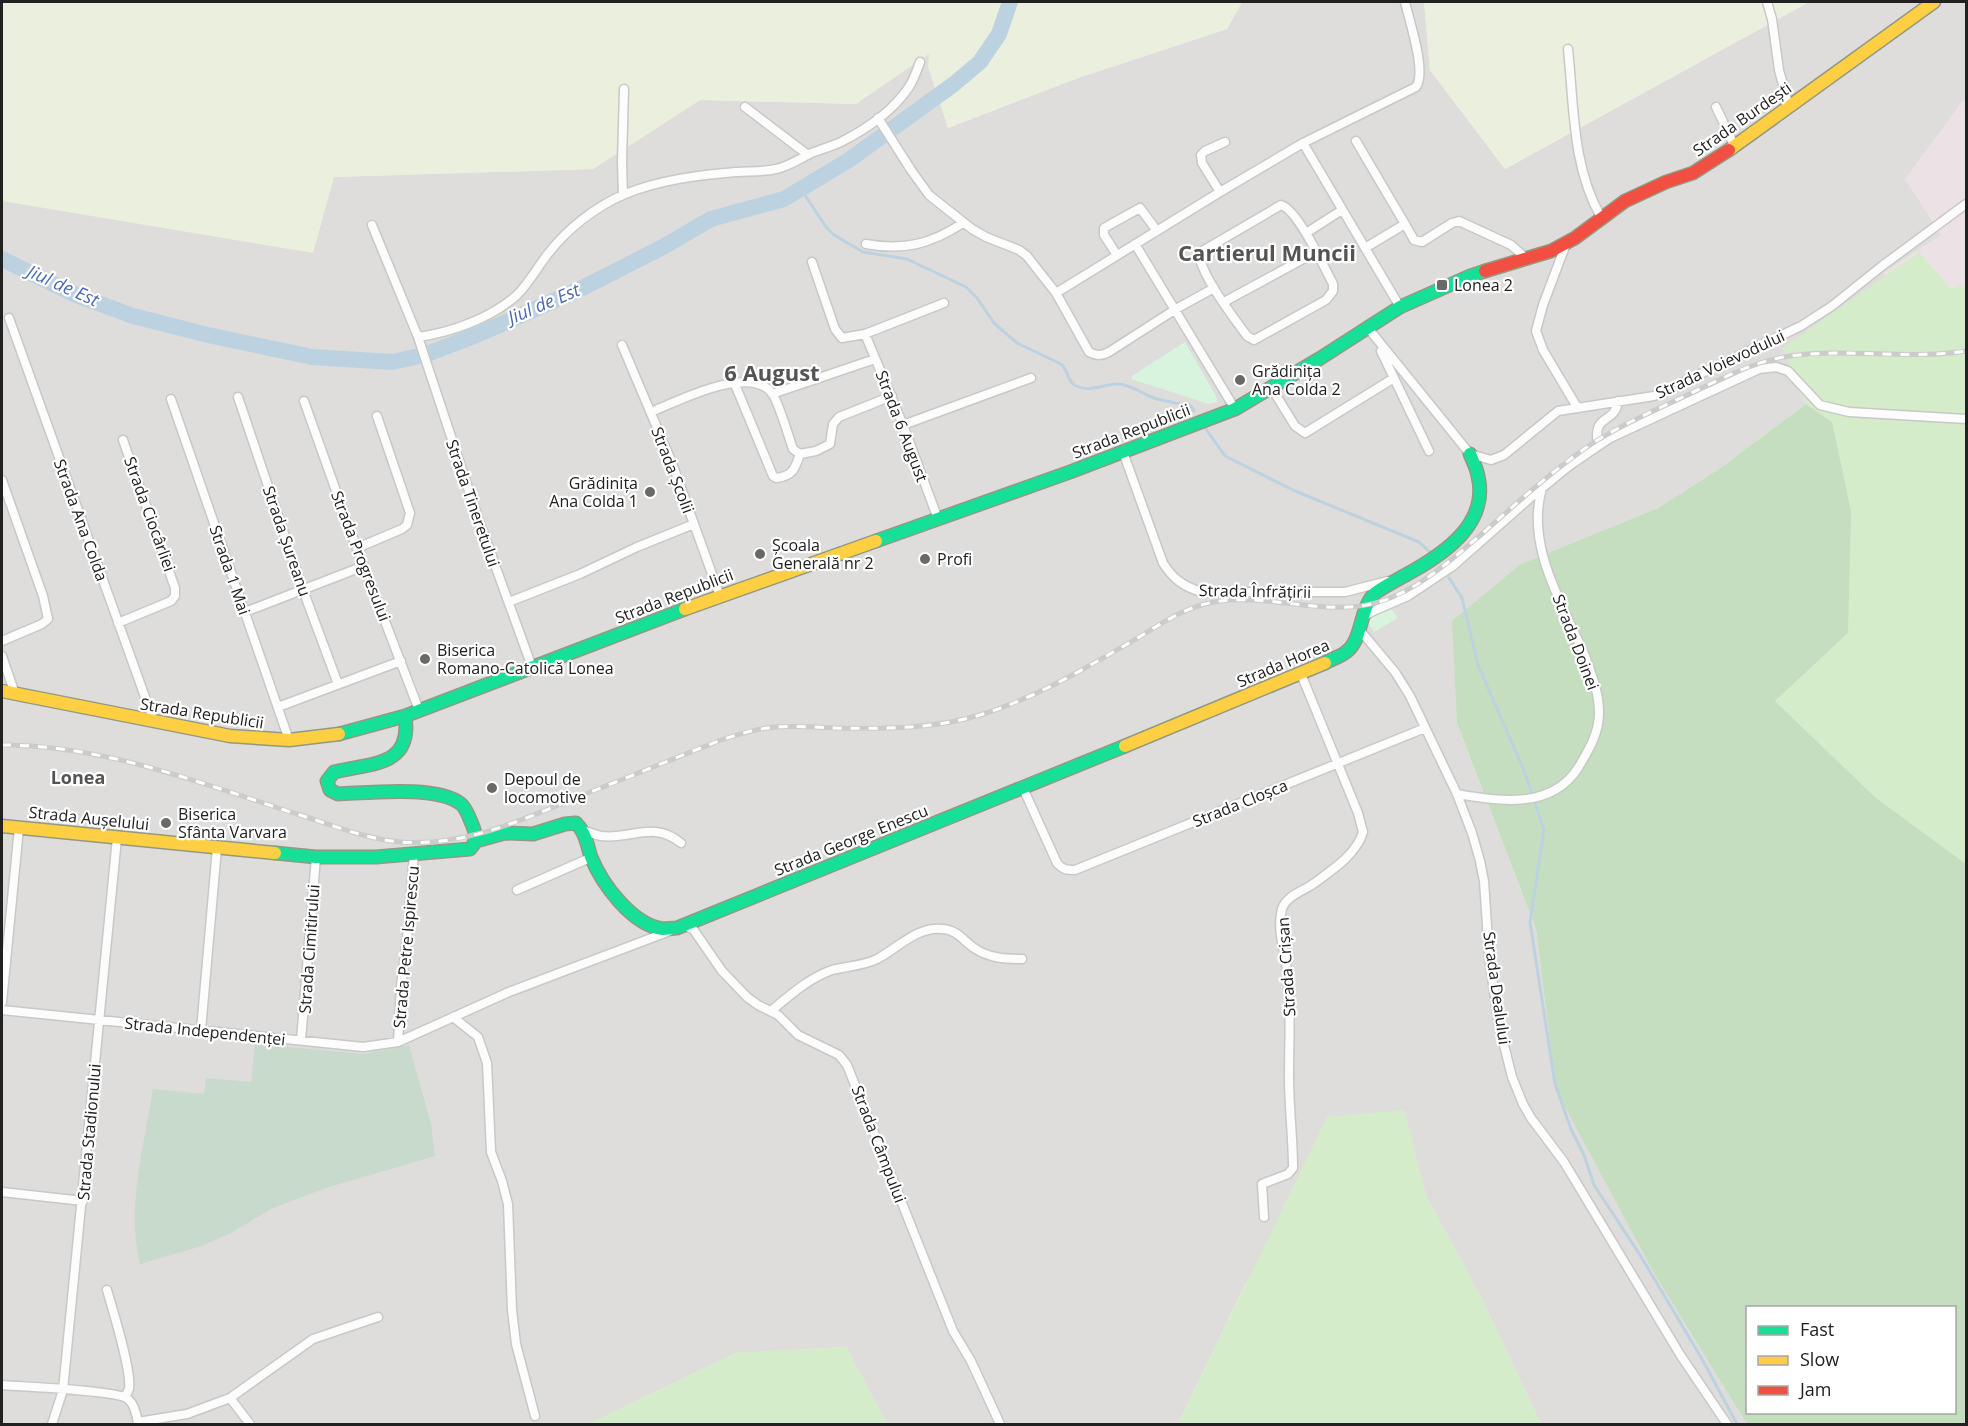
<svg xmlns="http://www.w3.org/2000/svg" width="1968" height="1426" viewBox="0 0 1968 1426" font-family="'Open Sans',sans-serif">
	<style>
		.residential { fill: #dedddb }
		.industrial { fill: #ece2e6 }
		.farmland { fill: #ebefdd }
		.grass { fill: #d4ecc9 }
		.forest { fill: #c4debf; fill-rule: evenodd }
		.cemetery { fill: #c8dacc }
		.park { fill: #d8f4de }
		.lines { fill: none; stroke-linecap: round; stroke-linejoin: round }
		.stream { stroke: #bdd2e1; stroke-width: 3 }
		.river { stroke: #bdd2e1; stroke-width: 16 }
		.street-casing { stroke: #c8c8c5; stroke-width: 11 }
		.fast-casing { stroke: #929980; stroke-width: 15 }
		.slow-casing { stroke: #929980; stroke-width: 15 }
		.jam-casing { stroke: #929980; stroke-width: 15 }
		.street { stroke: #fdfcfc; stroke-width: 8 }
		.fast { stroke: #16e098; stroke-width: 12 }
		.slow { stroke: #ffcf43; stroke-width: 12 }
		.jam { stroke: #f24e42; stroke-width: 12 }
		.rail-casing { stroke: #cbcbca; stroke-width: 5 }
		.rail { stroke: #fff; stroke-width: 3; stroke-dasharray: 9; stroke-linecap: butt }
		.poi-dot { fill: #696967; stroke: #fff; stroke-width: 2 }
		.labels { text-anchor: middle; stroke-width: 4.5; stroke-linejoin: round; paint-order: stroke }
		.street-label { font-size: 16px; fill: #212121; stroke: #fff }
		.poi-label { font-size: 16px; fill: #212121; stroke: #fff; text-anchor: start }
		.water-label { font-size: 18px; font-style: italic; fill: #4c68b1; stroke: #fff }
		.neighbourhood-label { font-size: 18px; font-weight: bold; fill: #545454; stroke: #fff }
		.district-label { font-size: 22px; font-weight: bold; fill: #545454; stroke: #fff }
	</style>
	<rect width="100%" height="100%" fill="#efeee9"/>
	<path class="residential" d="M1242,2H1424L1430,70L1505,169L1809,2H1966V284L1783,348L1806,404L1719,469L1658,508L1521,564L1457,723L1536,929L1556,1090L1747,1424H1541L1482,1299L1426,1196L1404,1111L1246,1283L1178,1424H887L846,1347L736,1353L589,1424H2V201L334,177L593,169L700,100L856,104L929,53L948,128L1078,78L1227,29Z"/>
	<path class="industrial" d="M1966,100V384L1883,273L1941,235L1905,179L1961,103Z"/>
	<path class="farmland" d="M2,2H1242L1227,29L1078,78L948,128L928,67L929,54L856,104L700,100L593,169L334,177L313,253L2,201Z
		M1424,2H1809L1505,169L1430,70Z"/>
	<path class="grass" d="M1919,252L1951,289L1966,284V864L1876,798L1775,701L1848,633L1832,422L1806,404L1783,348Z
		M1404,1110L1426,1196L1482,1299L1541,1424H1178L1327,1117Z
		M846,1347L887,1424H589L736,1353Z"/>
	<path class="forest" d="M1806,404L1832,422L1851,511L1848,633L1775,701L1876,798L1966,864V1424H1747L1653,1271L1556,1090L1536,929L1457,723L1452,621L1521,564L1658,508L1719,469ZM1748,1308H1954V1412H1748Z"/>
	<path class="cemetery" d="M255,1044L364,1054L409,1045L431,1124L435,1156L326,1188L273,1208L231,1233L202,1246L140,1264C126,1207 144,1146 153,1089L204,1094L206,1078L251,1082Z"/>
	<path class="park" d="M1185,342L1217,398V402L1209,404L1131,379L1132,376Z
		M1391,608L1398,618L1374,632L1366,618Z"/>
	<g class="lines">
		<path class="stream" d="M801,189L826,227L834,235L863,252L907,259L966,287L977,298L994,323L1017,343L1061,364C1069,371 1067,382 1076,386C1090,393 1104,384 1118,384C1131,384 1142,394 1154,398C1166,402 1178,403 1191,406L1194,411
			M1206,429L1225,456L1295,491L1419,542L1430,552
			M1449,578L1462,598L1478,665L1525,773L1544,830L1530,922L1555,1084L1571,1129L1584,1155L1594,1185L1640,1255L1702,1359L1737,1424"/>
		<path class="river" d="M2,259L76,295L133,316L208,335L312,357L392,362L424,355L477,335L582,288L661,248L711,219L784,199L849,160L954,84L980,62L999,34L1010,2"/>
		<defs>
			<path id="street" d="M1767,2L1772,19L1779,70L1789,107
				M1568,49C1574,105 1572,167 1601,217
				M745,107L808,155
				M1716,107L1735,147
				M878,118L911,170L929,195L972,229L986,237L1019,250L1027,256L1056,293L1089,352C1097,356 1101,356 1109,352L1176,309L1214,288
				M1356,141L1405,224
				M1303,143L1400,307
				M1220,192L1202,163L1201,155L1205,151L1225,142
				M623,195L622,162L624,89
				M1281,205C1298,210 1324,267 1333,284V291L1326,300L1254,340L1247,336C1234,318 1200,274 1199,253Z
				M372,225L418,337L479,521L532,667
				M1306,233L1342,210
				M866,244C904,251 931,244 963,223
				M1135,244L1235,409
				M1566,244L1543,305L1536,331L1543,350L1577,407
				M1365,248L1405,224L1414,240L1422,242L1452,223L1459,221L1511,245L1527,259
				M1117,255L1104,235V228L1140,208L1157,231
				M812,262L835,329L842,338L865,334L944,303
				M1056,293L1220,192L1303,143L1416,87C1427,72 1409,20 1405,2
				M1224,302L1316,252
				M9,318L154,722
				M1368,328L1470,454L1491,460L1504,455L1558,411L1654,396L1801,326L1832,306L1882,266L1966,204
				M865,334L903,425L938,519
				M418,337C453,332 491,318 517,295C529,283 537,268 547,255C567,229 595,207 625,194C660,180 698,175 736,172C749,171 763,172 776,169C789,166 798,160 809,154C819,150 829,147 839,143C865,130 893,111 909,87C914,79 917,70 920,62
				M622,345L672,463L720,596
				M1381,351L1429,451
				M734,382L773,476L776,478C793,476 795,469 800,454
				M1271,387L1295,426L1305,433L1394,378
				M772,394L875,359
				M238,397L303,590L338,684
				M171,399L289,740
				M304,401L350,530L419,710
				M651,412C678,401 749,364 772,393C779,403 788,435 793,449L800,454L816,451L830,444L833,424L839,417L892,396
				M903,425L1031,378
				M1598,446C1592,411 1615,426 1618,401
				M1123,452L1163,563C1173,579 1183,586 1201,592H1345L1388,581
				M2,480L43,596L48,619L42,624L2,641
				M357,548L402,529L407,525L410,513L377,416
				M509,602L580,574L637,547L694,524
				M245,612L364,566
				M1361,619L1371,612L1408,596L1453,566L1530,498L1569,466L1610,438L1759,369L1776,367L1788,371L1820,405L1849,412L1966,419
				M118,623L171,601L175,596V588L123,440
				M1359,629L1395,672L1410,696L1457,794L1472,833L1480,861L1484,881L1489,956L1499,1025L1512,1077L1523,1104L1531,1118L1564,1162L1681,1356L1727,1424
				M2,656L15,694
				M278,707L401,661
				M1023,788L1057,863C1063,870 1067,870 1075,870L1425,728
				M1457,794C1499,801 1551,810 1578,768C1588,751 1599,734 1599,713C1599,693 1592,675 1585,656C1563,605 1525,546 1542,488
				M583,830C589,832 595,835 601,836C631,840 653,820 681,843
				M517,890L592,857
				M683,926L693,929L722,971L747,997L758,1005L778,1015L798,1035L839,1055L847,1065L953,1331L971,1361L1000,1424
				M2,1002L19,828
				M2,1010L363,1047L398,1042L509,992L670,931
				M771,1011C790,995 809,978 832,970C847,966 863,966 877,959C898,948 917,926 943,929C957,930 963,940 974,948C989,958 1004,959 1022,959
				M453,1017L478,1037L487,1063L491,1152L502,1181L508,1204L512,1310L516,1344L535,1416
				M201,1030L217,848
				M301,1040L316,857
				M398,1042L401,986L408,930L414,853
				M2,1192L83,1201
				M1264,1217L1262,1184L1288,1174L1293,1168C1293,1138 1289,1108 1289,1077C1289,1044 1291,1010 1288,977C1286,956 1276,929 1282,909C1286,896 1303,891 1313,884C1331,871 1357,854 1363,832L1358,813L1301,674
				M107,1290C113,1311 132,1371 129,1389C128,1392 127,1394 124,1397
				M2,1385C23,1387 116,1390 128,1399C135,1405 137,1416 138,1424
				M230,1398L250,1424
				M138,1422L187,1414L230,1398L313,1339L378,1317
				M52,1424L63,1390L117,838"/>
			<path id="fast" d="M876,541L1070,472L1235,409L1319,359L1400,307L1470,276L1485,271
				M1325,663C1331,659 1340,657 1346,652C1363,640 1359,609 1375,593C1386,585 1399,579 1411,572C1447,552 1489,522 1478,476C1477,469 1473,461 1470,454
				M339,734L405,716L685,609
				M476,841L505,833L533,834L565,824L576,823C586,833 587,845 591,857C602,884 632,925 663,929C667,929 672,928 677,928L1125,746
				M275,853L316,857H376L470,849C478,841 476,834 472,824C469,817 466,808 461,804C437,785 368,793 338,794L330,790L327,781L334,772C368,763 413,768 405,716"/>
			<path id="slow" d="M1729,150L1934,2
				M685,609L876,541
				M2,691L230,736L289,740L339,734
				M1125,746L1325,663
				M2,826L275,853"/>
			<path id="jam" d="M1485,271L1551,251L1575,238L1625,201L1666,182L1693,173L1729,150"/>
		</defs>
		<use href="#street" class="street-casing"/>
		<use href="#fast" class="fast-casing"/>
		<use href="#slow" class="slow-casing"/>
		<use href="#jam" class="jam-casing"/>
		<use href="#street" class="street"/>
		<use href="#fast" class="fast"/>
		<use href="#slow" class="slow"/>
		<use href="#jam" class="jam"/>
		<defs>
			<path id="rail" d="M2,745C105,745 203,784 300,815C332,825 366,839 400,842C465,847 524,819 583,795C629,777 675,758 721,740C736,735 752,730 767,728C789,725 813,727 835,728C884,729 936,729 983,714C1035,698 1082,670 1129,643C1157,627 1181,608 1214,602C1267,592 1330,619 1382,601C1421,588 1452,559 1483,533C1518,502 1553,470 1593,443C1621,425 1653,411 1683,397C1717,381 1753,361 1790,356C1849,348 1908,360 1966,351"/>
		</defs>
		<use href="#rail" class="rail-casing"/>
		<use href="#rail" class="rail"/>
	</g>
	<g class="poi-dot">
		<rect x="1436" y="279" width="12" height="12" rx="3"/>
		<circle cx="1240" cy="380" r="6"/>
		<circle cx="650" cy="492" r="6"/>
		<circle cx="760" cy="554" r="6"/>
		<circle cx="925" cy="559" r="6"/>
		<circle cx="425" cy="659" r="6"/>
		<circle cx="492" cy="788" r="6"/>
		<circle cx="166" cy="823" r="6"/>
	</g>
	<g class="labels">
		<g class="street-label">
			<text transform="translate(1742 119) rotate(-35)" y="6">Strada Burdești</text>
			<text transform="translate(1720 364) rotate(-25)" y="6">Strada Voievodului</text>
			<text transform="translate(902 426) rotate(69)" y="6">Strada 6 August</text>
			<text transform="translate(1131 431) rotate(-21)" y="6">Strada Republicii</text>
			<text transform="translate(673 470) rotate(69)" y="6">Strada Școlii</text>
			<text transform="translate(473 503) rotate(71)" y="6">Strada Tineretului</text>
			<text transform="translate(150 514) rotate(70)" y="6">Strada Ciocârliei</text>
			<text transform="translate(81 520) rotate(70)" y="6">Strada Ana Colda</text>
			<text transform="translate(287 541) rotate(71)" y="6">Strada Șureanu</text>
			<text transform="translate(361 556) rotate(69)" y="6">Strada Progresului</text>
			<text transform="translate(230 570) rotate(71)" y="6">Strada 1 Mai</text>
			<text transform="translate(1255 591) rotate(1)" y="6">Strada Înfrățirii</text>
			<text transform="translate(674 596) rotate(-21)" y="6">Strada Republicii</text>
			<text transform="translate(1576 642) rotate(69)" y="6">Strada Doinei</text>
			<text transform="translate(1283 663) rotate(-23)" y="6">Strada Horea</text>
			<text transform="translate(202 713) rotate(9)" y="6">Strada Republicii</text>
			<text transform="translate(1240 803) rotate(-22)" y="6">Strada Cloșca</text>
			<text transform="translate(89 818) rotate(6)" y="6">Strada Aușelului</text>
			<text transform="translate(851 840) rotate(-22)" y="6">Strada George Enescu</text>
			<text transform="translate(406 947) rotate(-85)" y="6">Strada Petre Ispirescu</text>
			<text transform="translate(309 949) rotate(-86)" y="6">Strada Cimitirului</text>
			<text transform="translate(1286 967) rotate(-94)" y="6">Strada Crișan</text>
			<text transform="translate(1497 988) rotate(82)" y="6">Strada Dealului</text>
			<text transform="translate(205 1031) rotate(6)" y="6">Strada Independenței</text>
			<text transform="translate(89 1132) rotate(-85)" y="6">Strada Stadionului</text>
			<text transform="translate(879 1144) rotate(69)" y="6">Strada Câmpului</text>
		</g>
		<g class="poi-label">
			<text x="1454" y="291">Lonea 2</text>
			<text x="1252" y="377">Grădinița<tspan x="1252" dy="18">Ana Colda 2</tspan></text>
			<text x="638" y="489" text-anchor="end">Grădinița<tspan x="638" dy="18">Ana Colda 1</tspan></text>
			<text x="772" y="551">Școala<tspan x="772" dy="18">Generală nr 2</tspan></text>
			<text x="937" y="565">Profi</text>
			<text x="437" y="656">Biserica<tspan x="437" dy="18">Romano-Catolică Lonea</tspan></text>
			<text x="504" y="785">Depoul de<tspan x="504" dy="18">locomotive</tspan></text>
			<text x="178" y="820">Biserica<tspan x="178" dy="18">Sfânta Varvara</tspan></text>
		</g>
		<g class="water-label">
			<text transform="translate(63 286) rotate(24)" y="6">Jiul de Est</text>
			<text transform="translate(544 304) rotate(-23)" y="6">Jiul de Est</text>
		</g>
		<g class="neighbourhood-label">
			<text x="78" y="784">Lonea</text>
		</g>
		<g class="district-label">
			<text x="1267" y="261">Cartierul Muncii</text>
			<text x="772" y="381">6 August</text>
		</g>
	</g>
	<rect width="1968" height="1426" fill="none" stroke="#212121" stroke-width="6"/>
	<rect x="1746" y="1306" width="210" height="108" fill="#ffffff" stroke="#a6a6a6" stroke-width="1.5"/>
	<rect x="1758" y="1326" width="30" height="9" fill="#16e098" stroke="#a6a6a6" stroke-width="1.5"/>
	<text x="1800" y="1336" font-size="18" fill="#212121">Fast</text>
	<rect x="1758" y="1356" width="30" height="9" fill="#ffcf43" stroke="#a6a6a6" stroke-width="1.5"/>
	<text x="1800" y="1366" font-size="18" fill="#212121">Slow</text>
	<rect x="1758" y="1386" width="30" height="9" fill="#f24e42" stroke="#a6a6a6" stroke-width="1.5"/>
	<text x="1800" y="1396" font-size="18" fill="#212121">Jam</text>
</svg>
